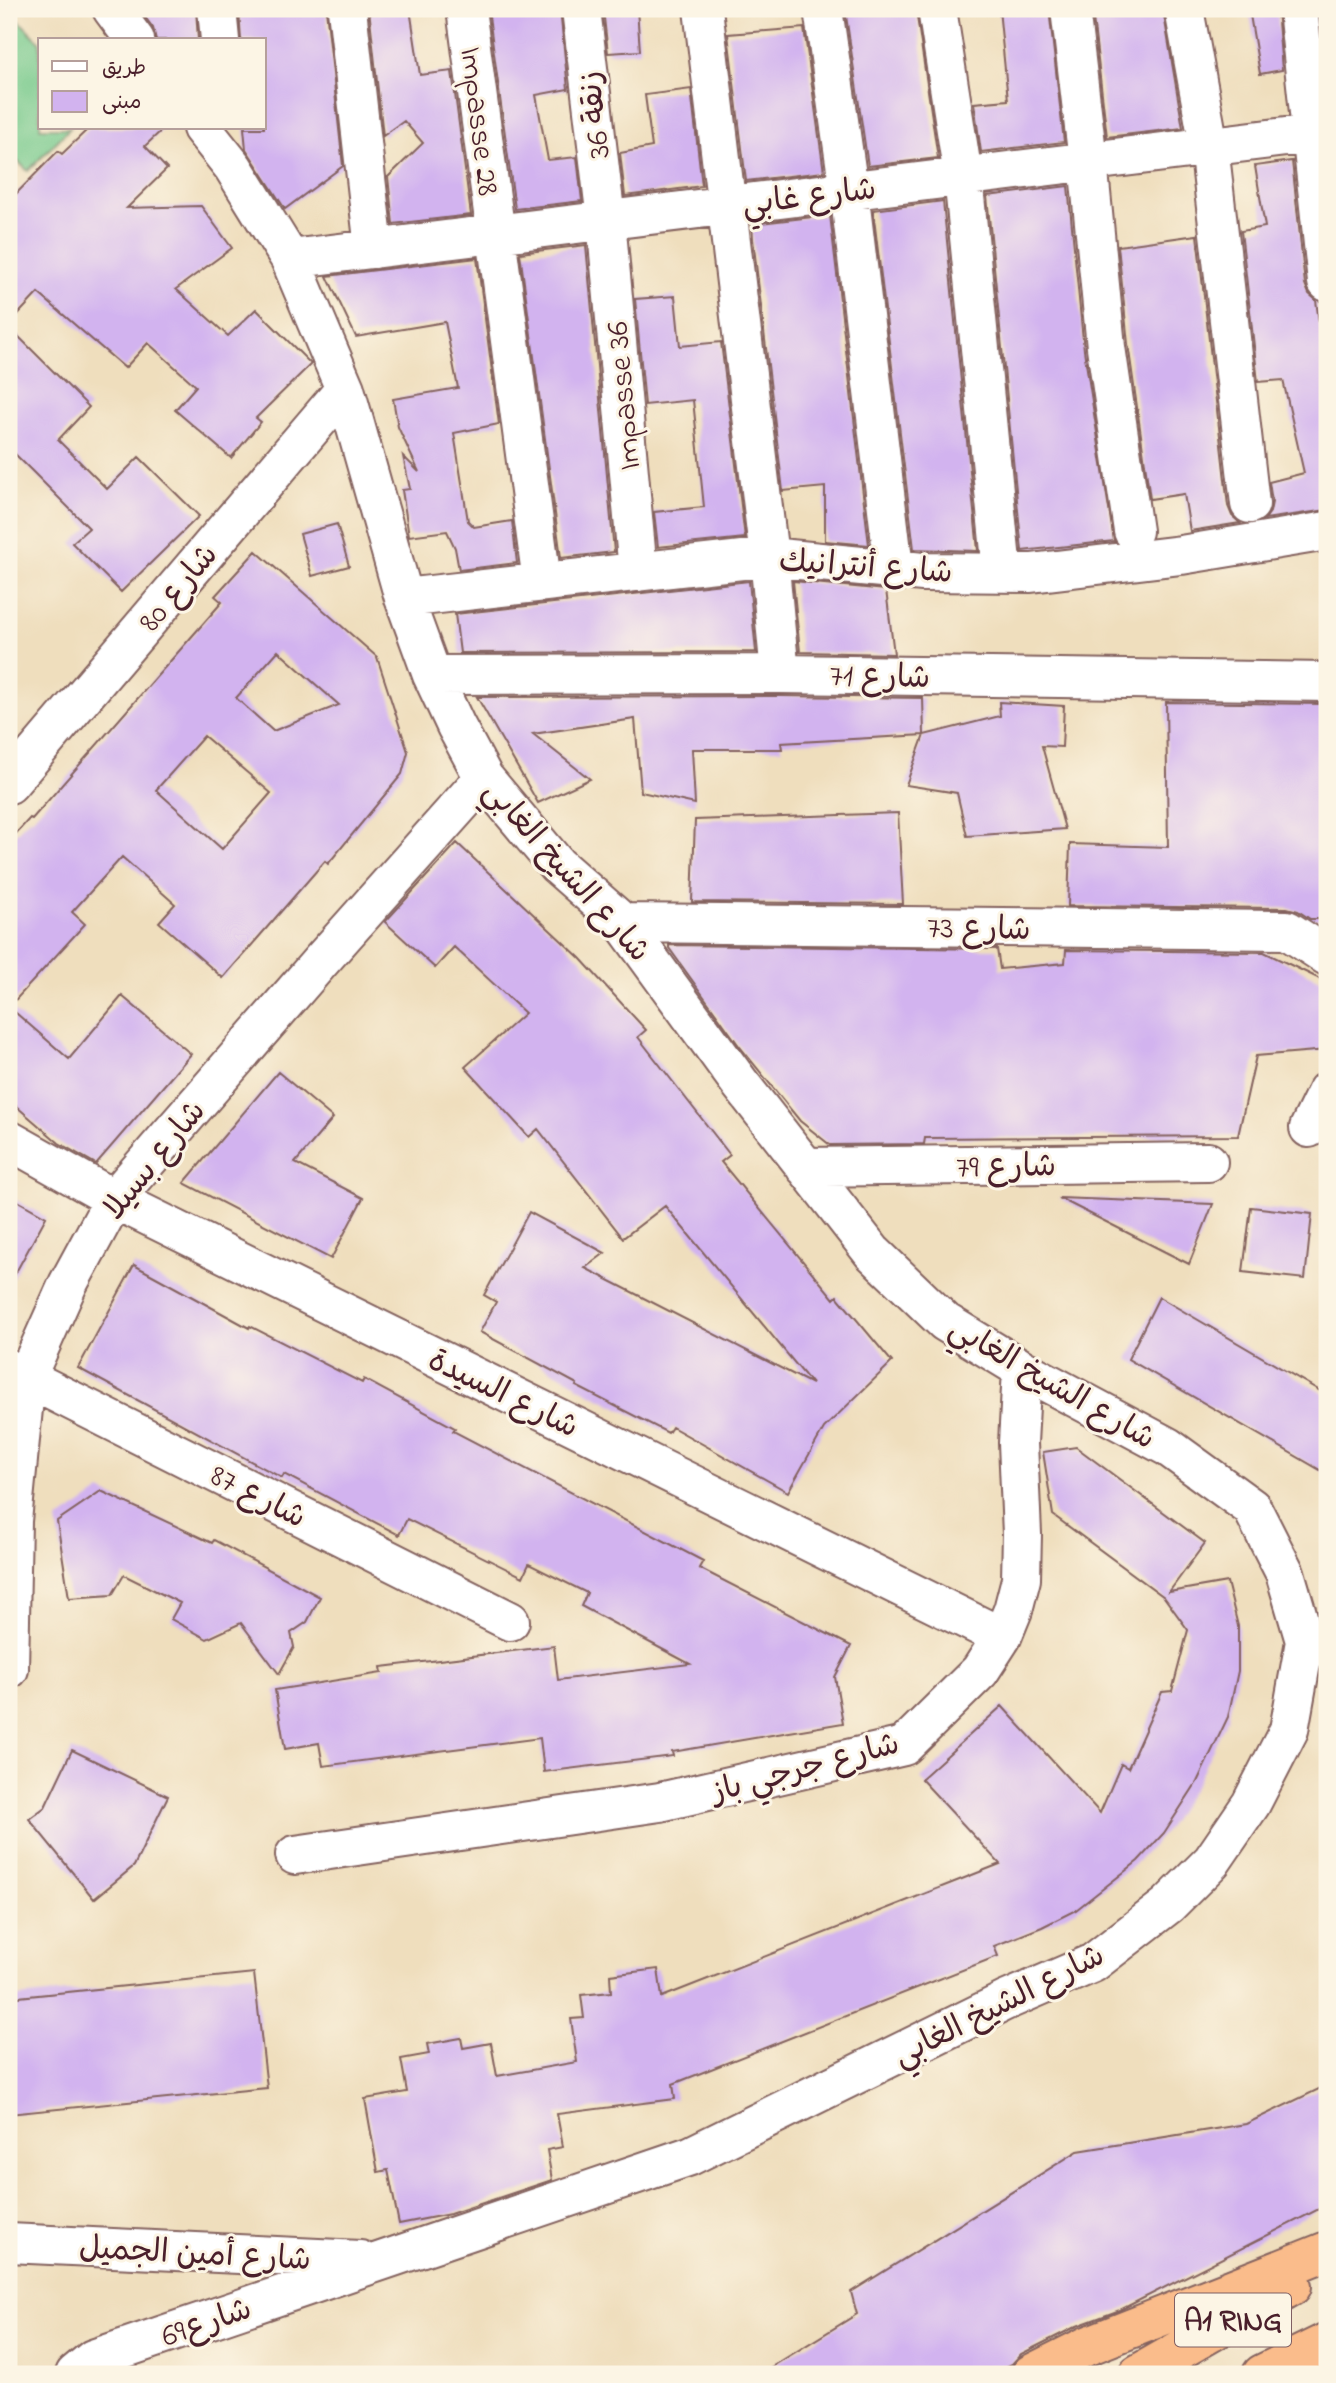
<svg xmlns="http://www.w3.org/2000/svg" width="1336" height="2383" viewBox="0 0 1336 2383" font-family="'Indie Flower','Playpen Sans Arabic',sans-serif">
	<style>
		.green { fill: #76c98b; stroke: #60745b; stroke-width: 2 }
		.building { fill: #d2b3ef; fill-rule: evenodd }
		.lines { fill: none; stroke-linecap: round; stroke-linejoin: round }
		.minor-casing { stroke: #84625e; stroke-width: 42 }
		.highway-casing { stroke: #84625e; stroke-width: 42 }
		.minor { stroke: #fff; stroke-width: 38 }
		.highway { stroke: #fabc8b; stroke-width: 38 }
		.labels { text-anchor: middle; stroke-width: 6; stroke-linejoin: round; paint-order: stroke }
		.shield { fill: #fcf5e5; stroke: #7f5f63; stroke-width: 2 }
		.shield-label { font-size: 30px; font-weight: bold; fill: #4a1f2b }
		.street-label { font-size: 32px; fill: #4a1f2b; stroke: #fcf5e5 }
	</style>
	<rect width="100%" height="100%" fill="#fcf5e5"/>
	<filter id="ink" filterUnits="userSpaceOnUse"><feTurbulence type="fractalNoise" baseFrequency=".0143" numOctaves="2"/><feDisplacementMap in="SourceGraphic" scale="14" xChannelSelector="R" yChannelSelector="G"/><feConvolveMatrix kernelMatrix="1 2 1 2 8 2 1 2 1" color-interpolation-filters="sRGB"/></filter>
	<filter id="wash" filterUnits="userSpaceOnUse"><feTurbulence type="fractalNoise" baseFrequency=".00686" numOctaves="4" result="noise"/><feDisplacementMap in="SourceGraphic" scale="28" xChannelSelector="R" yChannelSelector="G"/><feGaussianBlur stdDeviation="1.57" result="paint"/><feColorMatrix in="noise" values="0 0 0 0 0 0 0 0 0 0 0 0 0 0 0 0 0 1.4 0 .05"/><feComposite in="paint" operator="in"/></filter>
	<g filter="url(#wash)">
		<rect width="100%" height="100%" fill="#efdebd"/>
		<path class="green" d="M9,11L40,42V128H70L28,171L9,153Z"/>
		<g id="blocks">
			<path class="building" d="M139,9H196L198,40H156L153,28Z
				M239,9H326L343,166L285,209L246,149L244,128H264V40H241Z
				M369,9H410L420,75L452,71L471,215L393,224L388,177L423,143L404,121L383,136Z
				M488,9H560L568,89L536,95L548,160L577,157L582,201L515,209Z
				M603,9H637L640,51L608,53Z
				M845,9H879L880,15L916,10L938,158L868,166Z
				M999,9H1049L1064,142L981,152L974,103L1008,100Z
				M1092,9H1163L1183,128L1107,137Z
				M1249,9H1277L1282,70L1260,74Z
				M1320,9H1327L1326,63Z
				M804,28L824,172L746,181L728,34Z
				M691,89L702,186L625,196L620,153L652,147L645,95Z
				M89,128H164L145,146L167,169L127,208L201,206L232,248L176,289L228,336L256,309L311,364L256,418L261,422L231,458L175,410L196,386L148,343L125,368L38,293L9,324V201L58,151L62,154Z
				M1292,161L1305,284L1309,294L1316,300L1327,381V510L1265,519L1270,512L1272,502L1269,482L1304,473L1283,380L1258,382L1241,231L1265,227L1255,166Z
				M1068,186L1084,350L1114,541L1022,551L987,196Z
				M943,201L978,551L914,549L873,210Z
				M830,215L869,545L825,541V487L783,491L753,239L752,224Z
				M1197,235L1228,506L1232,516L1240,523L1190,531L1184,494L1150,499L1128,344L1118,246Z
				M586,245L614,552L561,558L520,253Z
				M477,258L499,424L454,433L468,521L474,527L512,521L517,563L459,570L455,548L447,531L409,536L402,490L410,489L403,456L419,472L398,427L393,399L458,388L445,322L356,337L327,276Z
				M675,296L680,346L721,342L745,538L658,547L654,512L704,507L693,400L645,405L635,299Z
				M9,327L89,407L58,440L107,489L139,457L199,516L121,592L72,543L89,528L9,448Z
				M337,524L349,566L312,576L300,534Z
				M256,551L377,657L408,752L402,774L328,864L325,861L223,978L159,922L175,904L122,857L72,912L85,924L9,1007V841L30,818L32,819L222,602L215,596ZM278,651L339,705L273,731L236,698ZM204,736L271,793L222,849L156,790Z
				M749,581L756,652L460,653L455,614Z
				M793,581L886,590L894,654L800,652Z
				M780,696L923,698L924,735L781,743L782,749H692L695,804L641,792L635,719L533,734L590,779L538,803L477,697Z
				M999,702L1064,706L1062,747L1042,746L1065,829L967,836L957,793L906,785L924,735L1000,716Z
				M1166,702L1327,704V919H1310L1298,911L1287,908L1068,906L1070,844L1168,847Z
				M898,813L903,904L692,902L695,820Z
				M457,843L580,958L646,1030L638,1037L730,1155L721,1162L834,1299L837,1296L892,1362L824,1428L788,1492L672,1427L668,1433L576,1386L577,1384L480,1332L496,1302L484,1295L529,1212L605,1253L585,1268L812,1384L665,1206L623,1238L538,1129L529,1137L465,1067L525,1013L454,947L435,968L385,922Z
				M669,945L997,949L1000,969L1065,963L1066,950L1264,952L1324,981L1327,1001V1050L1256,1056L1238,1136L925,1138L924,1144L830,1145L800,1121L740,1047L669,948Z
				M122,996L191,1054L96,1164L59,1143L9,1100V1007L69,1059Z
				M278,1072L333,1118L295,1163L363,1198L331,1259L184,1183Z
				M9,1196L46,1217L9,1285Z
				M1059,1198L1213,1204L1189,1264Z
				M1251,1207L1312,1214L1305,1279L1243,1272Z
				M134,1265L249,1328L250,1326L362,1383L364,1379L455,1428L453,1431L703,1561L699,1568L851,1646L835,1677L843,1723L672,1752L673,1756L544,1772L540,1738L323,1766L319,1743L285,1749L275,1690L382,1673L381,1667L554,1646L558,1680L690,1664L581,1606L587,1593L529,1564L523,1577L407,1519L399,1535L284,1474L282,1478L78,1368Z
				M1159,1297L1327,1395V1474L1128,1359Z
				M1076,1447L1205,1543L1169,1592L1227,1582L1238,1626V1671L1228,1717L1197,1782L1164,1833L1138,1861L1076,1910L1042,1927L994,1946L998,1956L673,2084L675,2099L557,2114L563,2147L547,2150L552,2180L450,2214L399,2224L388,2170L378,2172L365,2099L407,2092L401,2059L429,2054L427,2044L461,2038L463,2048L491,2043L497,2076L577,2062L571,2019L584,2018L581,1995L611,1992L610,1975L658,1969L662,1997L1000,1864L921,1779L1002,1706L1100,1813L1121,1764L1128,1768L1162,1692L1172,1691L1188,1630L1164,1597L1053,1515L1043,1452Z
				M101,1491L212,1543L214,1540L320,1597L307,1622L291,1633L294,1647L279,1674L241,1623L207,1639L171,1619L180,1603L124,1575L112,1595L69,1598L57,1521Z
				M72,1750L168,1796L134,1866L94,1899L29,1819L45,1807Z
				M254,1973L267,2088L9,2114V1998Z
				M1327,2085V2205L1120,2310L1077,2326L1021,2354L1012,2364L991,2374H760L857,2314L851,2292L1078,2151L1246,2124Z"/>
		</g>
	</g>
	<g filter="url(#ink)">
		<use href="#blocks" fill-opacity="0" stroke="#84625e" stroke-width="2"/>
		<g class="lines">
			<defs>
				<path id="minor" d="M112,9L135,40
					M217,9L220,40
					M347,9L374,249
					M466,9L542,582
					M581,9L606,220L638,572
					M703,9L769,557L780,674
					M823,9L849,190L894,568
					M937,9L963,176L1002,572
					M1070,9L1088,161L1106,347L1133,531
					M1184,9L1209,146L1250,504
					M1298,9L1327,282
					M290,259L1327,132
					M404,598L769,557L923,572L1031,573L1181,555L1327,531
					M432,675L780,674L1327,682
					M9,784L345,389
					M623,923L1287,930L1327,956
					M1309,1128L1327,1091
					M9,1140L114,1199L1002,1637
					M805,1167L1208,1162
					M9,1369L510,1621
					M9,1669L12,1521L26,1378L68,1284L114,1199L320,962L484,778
					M295,1855L660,1802L904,1746L980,1671L1002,1637L1013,1610L1021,1579L1022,1534L1018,1443L1022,1369
					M9,2243L360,2260
					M75,2374L93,2359L690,2156L1005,2001L1093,1963L1168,1905L1212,1861L1251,1804L1289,1730L1305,1641L1285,1573L1252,1508L1168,1447L1022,1369L945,1322L872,1252L739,1082L623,923L557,865L484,778L456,726L432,675L404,598L345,389L290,259L233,167L202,128"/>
				<path id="highway" d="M1031,2374L1087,2346L1327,2251
					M1138,2374L1292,2286
					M1262,2374L1327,2342"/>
			</defs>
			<use href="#minor" class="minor-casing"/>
			<use href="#highway" class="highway-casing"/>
			<use href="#minor" class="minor"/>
			<use href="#highway" class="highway"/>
		</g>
	</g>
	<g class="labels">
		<rect class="shield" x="1175" y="2293.5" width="116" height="53" rx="5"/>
		<g class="shield-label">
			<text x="1233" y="2330">A1 RING</text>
		</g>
		<g class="street-label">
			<text transform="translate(593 115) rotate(-97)" y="11">زنقة 36</text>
			<text transform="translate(481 121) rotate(83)" y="11">Impasse 28</text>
			<text transform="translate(809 195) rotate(-7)" y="11">شارع غابي</text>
			<text transform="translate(622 396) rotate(-95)" y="11">Impasse 36</text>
			<text transform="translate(866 565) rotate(4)" y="11">شارع أنترانيك</text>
			<text transform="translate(177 587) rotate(-50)" y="11">شارع 80</text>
			<text transform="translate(880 675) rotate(1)" y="11">شارع 71</text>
			<text transform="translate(568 870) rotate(48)" y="11">شارع الشيخ الغابي</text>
			<text transform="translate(979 927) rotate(1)" y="11">شارع 73</text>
			<text transform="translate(153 1159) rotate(-51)" y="11">شارع بسيلا</text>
			<text transform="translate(1006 1165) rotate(-1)" y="11">شارع 79</text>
			<text transform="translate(1053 1382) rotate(30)" y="11">شارع الشيخ الغابي</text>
			<text transform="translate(504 1392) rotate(26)" y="11">شارع السيدة</text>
			<text transform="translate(259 1495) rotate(27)" y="11">شارع 87</text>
			<text transform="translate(805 1766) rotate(-15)" y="11">شارع جرجي باز</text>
			<text transform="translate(998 2004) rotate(-27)" y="11">شارع الشيخ الغابي</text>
			<text transform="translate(195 2252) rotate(3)" y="11">شارع أمين الجميل</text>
			<text transform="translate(206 2321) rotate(-19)" y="11">شارع69</text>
		</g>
	</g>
	<rect width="1336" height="2383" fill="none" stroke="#fcf5e5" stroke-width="35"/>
	<rect x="38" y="38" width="228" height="91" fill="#fcf5e5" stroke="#b59f9b" stroke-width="2"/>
	<rect x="52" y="61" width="35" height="10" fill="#ffffff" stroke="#b59f9b" stroke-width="2"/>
	<text x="102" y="74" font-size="21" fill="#4a1f2b">طريق</text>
	<rect x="52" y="91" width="35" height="21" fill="#d2b3ef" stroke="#b59f9b" stroke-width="2"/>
	<text x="102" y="108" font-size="21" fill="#4a1f2b">مبنى</text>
</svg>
